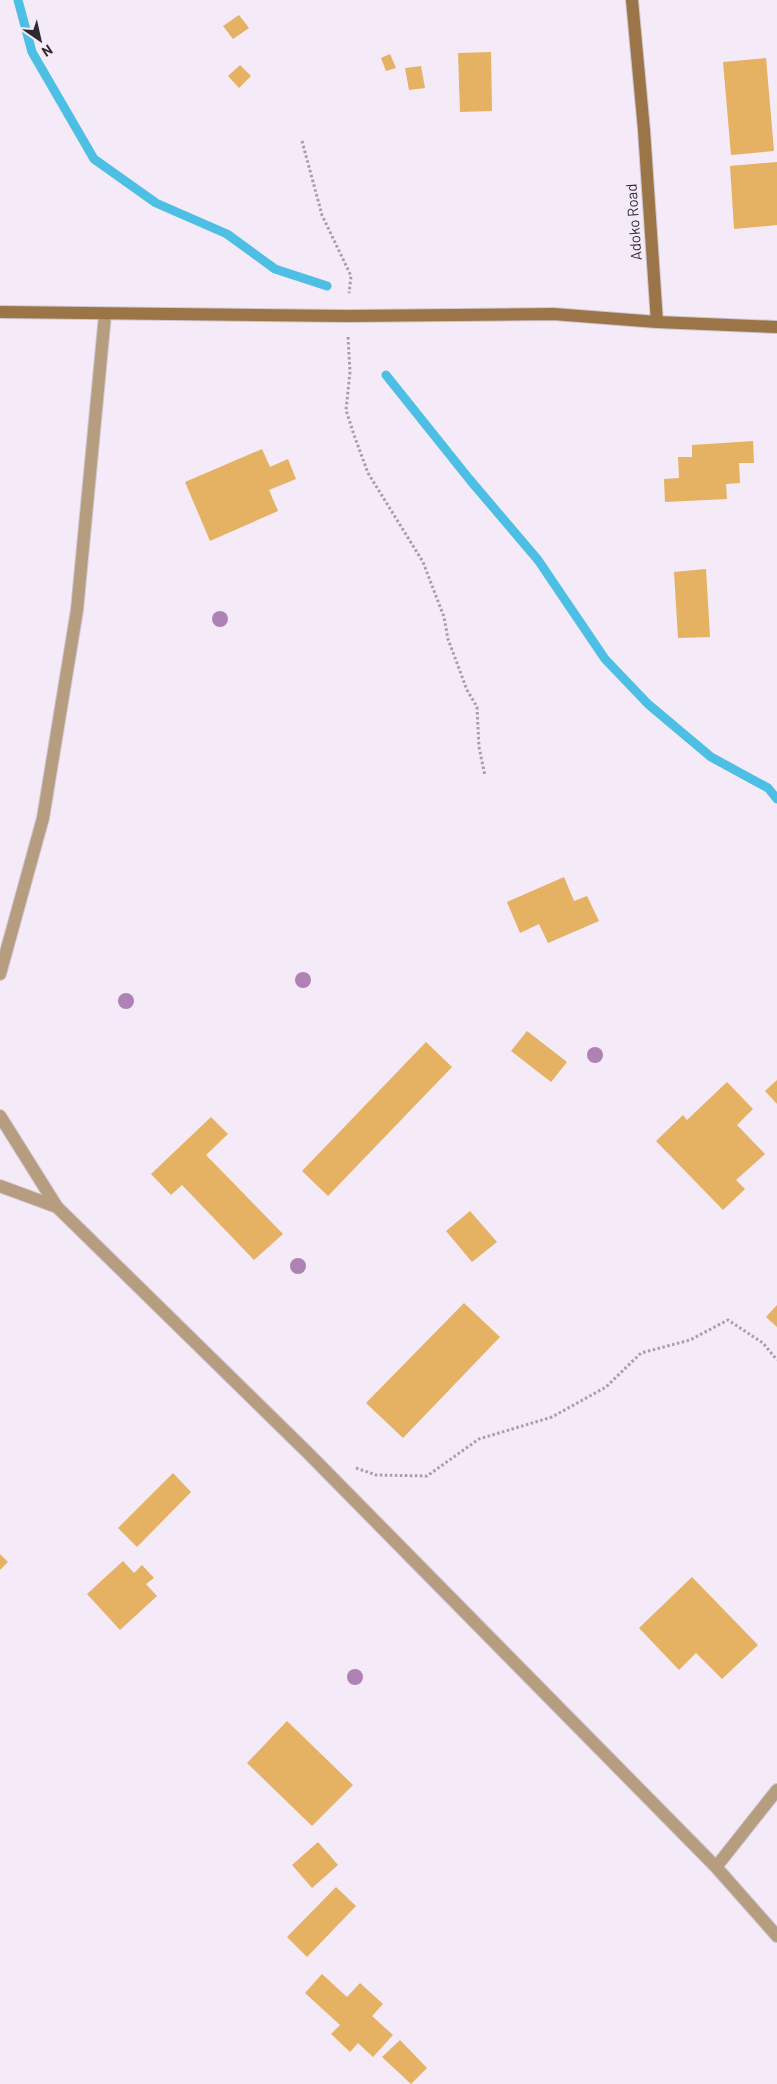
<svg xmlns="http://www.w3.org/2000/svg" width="777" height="2084" viewBox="0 0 777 2084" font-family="Barlow,sans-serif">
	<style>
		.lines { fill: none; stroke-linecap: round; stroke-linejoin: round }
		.stream { stroke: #4dbfe4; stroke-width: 9 }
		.building { fill: #e5b162 }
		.street-casing { stroke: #d1c7d3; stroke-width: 14 }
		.secondary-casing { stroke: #d1c7d3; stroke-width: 14 }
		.path { stroke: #a69ea8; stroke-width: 3; stroke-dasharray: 2.5 2.5; stroke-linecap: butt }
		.street { stroke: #b79d7f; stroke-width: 12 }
		.secondary { stroke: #9b7548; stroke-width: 12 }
		.tree { fill: #ae82b4 }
		.labels { text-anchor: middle; stroke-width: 4; stroke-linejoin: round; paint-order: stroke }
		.street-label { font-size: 15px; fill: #2e2a2f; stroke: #f5eaf7 }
	</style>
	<rect width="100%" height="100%" fill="#f5eaf7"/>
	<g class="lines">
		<path class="stream" d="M18,0L32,52L94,159L156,203L227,234L275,269L327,286
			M386,375L470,480L538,560L605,659L648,704L711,757L768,788L777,799"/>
	</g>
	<path class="building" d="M239,15L249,28L233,39L223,26Z
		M491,52L492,111L460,112L458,53Z
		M390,54L396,68L386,71L381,58Z
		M766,58L774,151L731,155L723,62Z
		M240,65L251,76L239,88L228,76Z
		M421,66L425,88L409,90L405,68Z
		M777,162V225L734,229L730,166Z
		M753,441L754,463H739L740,483L726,484L727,499L665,502L664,479L679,478L678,457H692V445Z
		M262,449L270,467L288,459L296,479L269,490L278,511L210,541L185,482Z
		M706,569L710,637L678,638L674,572Z
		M564,877L574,901L587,896L599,921L548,943L539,924L520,933L507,902Z
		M527,1031L567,1062L551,1082L511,1051Z
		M426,1042L452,1067L328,1196L302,1171Z
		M777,1080V1104L765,1091Z
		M727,1082L753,1109L737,1125L765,1154L736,1180L745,1189L723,1210L656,1141L683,1115L687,1120Z
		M211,1117L228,1134L206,1155L283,1234L254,1260L182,1185L171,1195L151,1174Z
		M470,1211L497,1242L472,1262L446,1231Z
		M464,1303L500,1337L403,1438L366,1403Z
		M777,1305V1327L766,1317Z
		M173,1473L191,1492L137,1547L118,1528Z
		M0,1554L8,1562L0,1570Z
		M123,1561L134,1573L142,1565L154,1578L146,1584L157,1596L120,1630L87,1594Z
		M692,1577L758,1645L722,1679L696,1653L679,1670L639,1628Z
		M287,1721L353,1785L312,1826L247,1763Z
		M318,1842L338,1865L312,1888L292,1865Z
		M336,1887L356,1906L307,1957L287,1937Z
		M322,1974L347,1997L360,1983L383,2004L372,2016L393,2035L373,2057L358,2043L350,2052L331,2034L340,2025L305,1993Z
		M400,2040L427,2068L411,2084L382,2057Z"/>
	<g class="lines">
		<defs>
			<path id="street" d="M0,974L43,818L77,610L105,315
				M0,1116L57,1207
				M0,1186L57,1207L308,1453L716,1867L777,1936
				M716,1867L777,1790"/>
			<path id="secondary" d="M632,0L644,130L657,322
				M0,312L347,316L553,314L657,322L777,327"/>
		</defs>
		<use href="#street" class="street-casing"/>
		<use href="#secondary" class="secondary-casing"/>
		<path class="path" d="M302,141L322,215L351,276L349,293
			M348,337L350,372L346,410L354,435L368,473L423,562L444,617L448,639L467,690L477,707L479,747L485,776
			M356,1468L376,1475L427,1476L479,1439L552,1417L606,1387L641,1353L690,1340L728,1320L763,1343L777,1360"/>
		<use href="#street" class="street"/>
		<use href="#secondary" class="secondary"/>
	</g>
	<g class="tree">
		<circle cx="220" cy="619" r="8"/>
		<circle cx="303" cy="980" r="8"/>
		<circle cx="126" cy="1001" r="8"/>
		<circle cx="595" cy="1055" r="8"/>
		<circle cx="298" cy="1266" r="8"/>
		<circle cx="355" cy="1677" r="8"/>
	</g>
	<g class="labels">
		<g class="street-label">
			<text transform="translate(634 222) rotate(-94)" y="5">Adoko Road</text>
		</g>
	</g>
	<g transform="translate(40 40) rotate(146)" stroke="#f5eaf7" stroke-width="4" paint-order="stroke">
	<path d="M0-4L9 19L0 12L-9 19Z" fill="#2e2a2f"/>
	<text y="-8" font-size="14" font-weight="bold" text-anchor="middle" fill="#2e2a2f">N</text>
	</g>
</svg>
